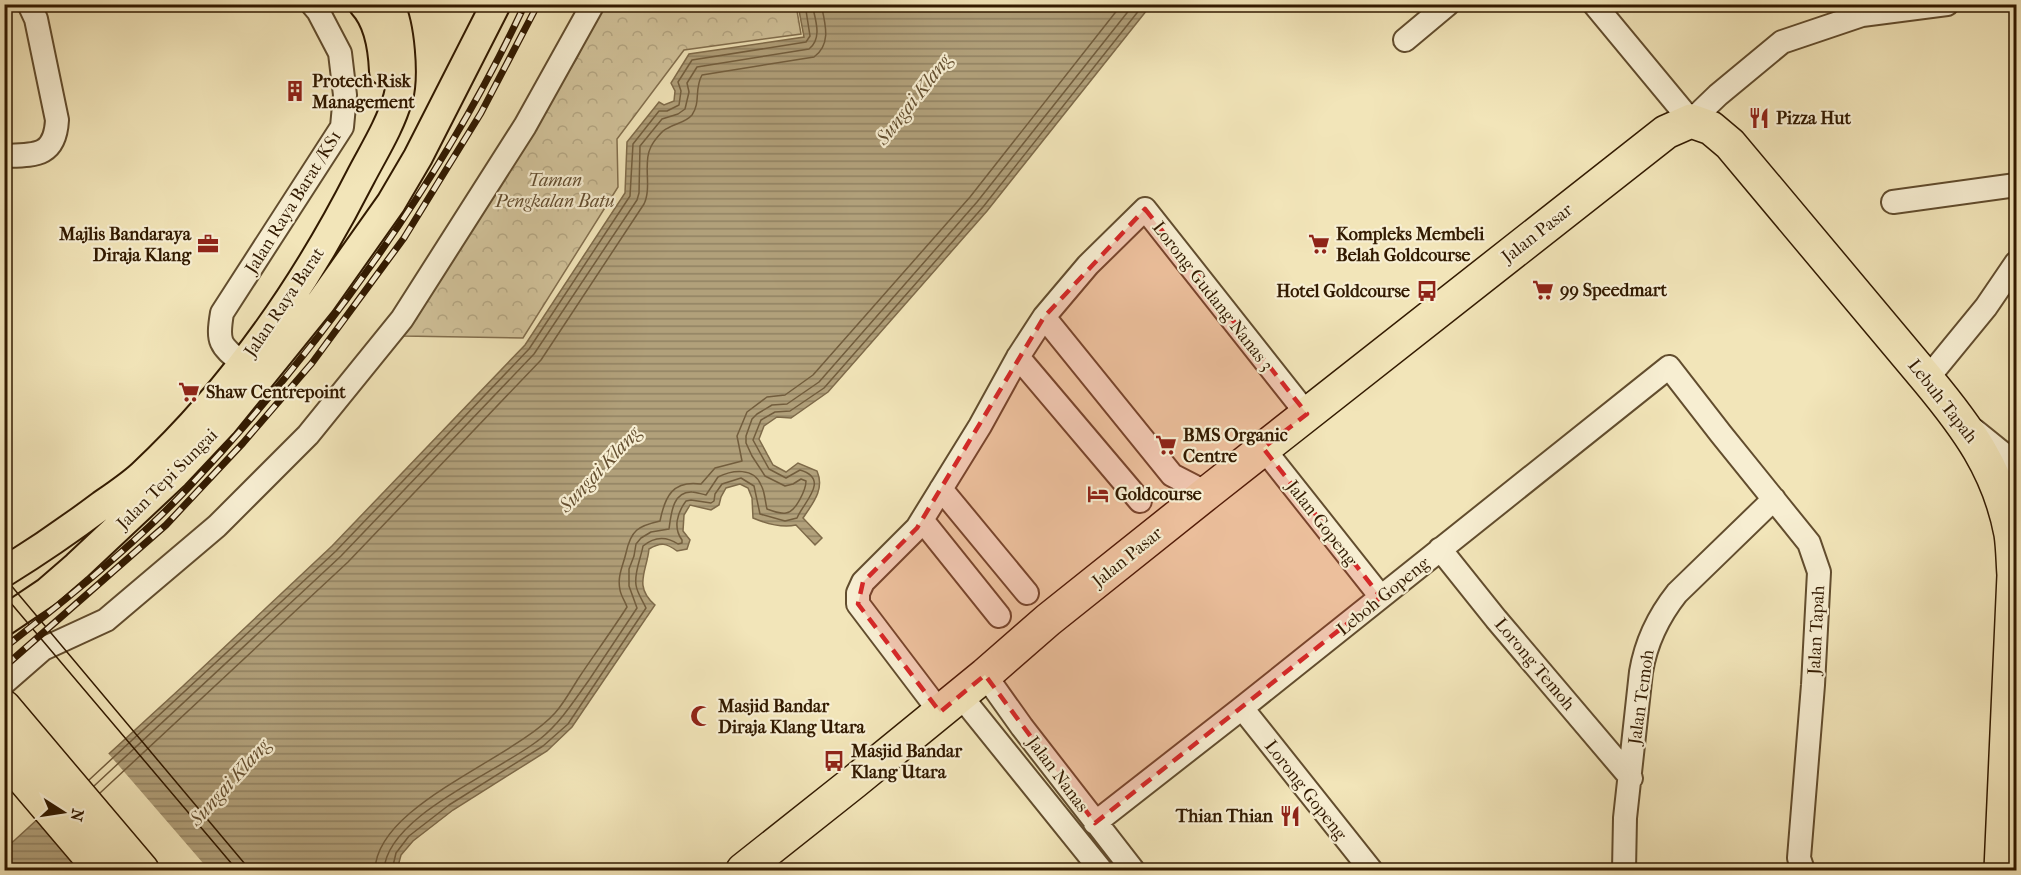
<svg xmlns="http://www.w3.org/2000/svg" width="2021" height="875" viewBox="0 0 2021 875" font-family="'IM FELL French Canon',serif">
	<style>
		.park { fill: url(#park-crowns); stroke: #826e4d; stroke-width: 1.5 }
		.water { fill: url(#water-rules); stroke: #7e6a49; stroke-width: 1.5 }
		.pier { fill: #f2e5b9 }
		.lines { fill: none; stroke-linecap: round; stroke-linejoin: round }
		.shore { stroke: #725d3d; stroke-width: 1.5 }
		.minor-casing { stroke: #624d2e; stroke-width: 26 }
		.major-casing { stroke: #321a00; stroke-width: 32 }
		.highway-casing { stroke: #321a00; stroke-width: 36 }
		.minor { stroke: #f7eed2; stroke-width: 22 }
		.major { stroke: #f2e5b9; stroke-width: 28 }
		.highway { stroke: #f2e5b9; stroke-width: 33 }
		.tram { stroke: #321a00; stroke-width: 1.5 }
		.rail-casing { stroke: #321a00; stroke-width: 7 }
		.rail { stroke: #f7eed2; stroke-width: 4.5; stroke-dasharray: 14; stroke-linecap: butt }
		.marked { fill: #d62828; fill-opacity: 0.2; stroke: #d62828; stroke-width: 4.5; stroke-dasharray: 12 8; stroke-linejoin: round }
		.labels { text-anchor: middle; stroke-width: 4.5; stroke-linejoin: round; paint-order: stroke }
		.poi-label { font-size: 18px; font-weight: bold; fill: #321a00; stroke: #f7eed2; text-anchor: start }
		.park-label { font-size: 18px; font-style: italic; fill: #624c2e; stroke: #f7eed2 }
		.street-label { font-size: 18px; fill: #321a00; stroke: #f7eed2 }
		.water-label { font-size: 20px; font-style: italic; fill: #655031; stroke: #f7eed2 }
	</style>
	<defs>
		<pattern id="park-crowns" width="20" height="18" patternUnits="userSpaceOnUse" patternTransform="scale(1.5)"><rect width="20" height="18" fill="#d1c29a"/><path d="M2 6a3 3 0 1 1 6 0M12 15a3 3 0 1 1 6 0" fill="none" stroke="#b4a683"/></pattern>
		<pattern id="water-rules" width="6" height="5" patternUnits="userSpaceOnUse" patternTransform="scale(1.5)"><rect width="6" height="5" fill="#b1a07a"/><path d="M0 2.5h6" fill="none" stroke="#918262"/></pattern>
	</defs>
	<rect width="100%" height="100%" fill="#f2e5b9"/>
	<filter id="stains"><feTurbulence type="fractalNoise" baseFrequency=".00333" numOctaves="4"/><feColorMatrix values="0 0 0 0 .2 0 0 0 0 .09 0 0 0 0 .02 0 0 0 .5 -.17"/></filter>
	<radialGradient id="worn" r=".72"><stop offset=".6" stop-color="#630" stop-opacity="0"/><stop offset="1" stop-color="#630" stop-opacity=".3"/></radialGradient>
	<path class="park" d="M603,5H796L801,34L684,50L617,139L618,187L523,338L403,336L577,58Z"/>
	<path class="water" d="M798,5H1151L987,211L828,392L791,418L777,417L764,426L759,439L773,465L786,472L798,463L817,471C825,489 813,503 803,518L822,538L815,545L796,525C781,528 767,524 753,518L752,498L748,488L740,484L726,488L721,497L719,505L711,510L690,505L684,515L683,531L690,540L687,549L677,551C666,543 661,542 649,549C647,571 633,586 655,605L572,727L547,751L453,810L413,841L401,855L397,870H5V849L183,686L332,546L525,345L625,193L627,142L659,102L664,105L674,101L675,91L671,83L689,54L804,37Z"/>
	<path class="pier" d="M107,752L209,870H85L37,815Z"/>
	<g class="lines">
		<path class="shore" d="M89,780L336,551L529,349L630,196L633,144L659,111H667L679,105L681,91L678,82L692,60L806,42L810,36L805,4
			M94,786L341,556L534,354L637,200L639,193L640,146L662,119L678,114L685,109L689,92L687,83L697,67L809,49C823,38 815,19 812,4
			M100,793L348,562L541,360L644,204C652,188 643,163 650,149C652,143 662,130 668,128C676,123 685,123 692,115C701,102 694,89 702,75L814,57C832,44 825,23 821,4
			M375,870C377,804 514,759 555,713C564,703 571,690 578,679C594,655 611,632 627,607C625,601 621,596 620,590C617,576 623,566 626,553C631,530 638,526 660,521C665,496 673,480 701,484L715,468L742,461L737,436L747,412L767,397L785,395L813,375L970,197L1122,4
			M384,870C387,815 501,771 540,739C560,723 574,701 589,680C605,656 621,632 637,608L629,586V569L634,556L636,544L641,538L651,532L669,529C671,516 672,491 692,492C696,492 701,494 706,495L718,477C732,470 754,467 761,485C765,492 765,501 767,509C772,511 780,514 786,513C796,512 806,489 806,481L801,479L793,484L785,486L765,476L752,456L746,443V436L752,419L757,414L772,405L787,404L819,382L977,202L1134,4
			M392,870L396,853L409,836L449,805L543,746L568,724L646,608C643,601 637,593 636,585C634,572 641,558 643,546C655,536 666,536 678,544L682,543V540C673,528 677,513 686,501L691,500L711,503L714,501L715,494L722,484L741,478L754,486L760,514L785,521L797,518C803,503 831,479 800,470L786,478L769,469L753,440L761,420L775,412L790,411L824,388L983,207L1144,4"/>
		<defs>
			<path id="minor" d="M1594,4L1691,121L1718,95L1782,42L1862,15L1947,4
				M1405,40L1448,4
				M4,156C35,155 55,157 57,120L36,19L29,4
				M1893,202L2016,185
				M1044,317L1172,475L1207,493
				M1018,357L1140,501
				M242,363C220,345 217,343 222,313L342,127L345,95L340,53L318,11L312,4
				M1927,379L1986,307L2016,263
				M1974,430L2016,464
				M1263,448L1381,597
				M941,489L1027,593
				M922,520L999,616
				M1440,549L1496,619L1631,778
				M985,675L1022,727L1133,870
				M4,683L43,649L106,620L217,526L308,435L402,319L525,126L593,4
				M960,695L1101,870
				M1242,708L1371,870
				M940,712L858,604V593L863,582L917,528L980,426L1018,357L1044,317L1088,265L1145,209L1307,414
				M1095,823L1242,708L1669,367L1721,434L1809,543L1819,572L1813,685L1799,858L1803,870
				M1624,870L1625,818L1641,672C1646,642 1658,617 1677,593L1774,499"/>
			<path id="major" d="M363,4C379,21 383,48 384,71
				M4,572C38,551 70,529 102,505C115,496 130,486 142,475C232,391 305,286 361,176C374,151 390,126 398,98C404,77 400,24 389,4
				M4,621L47,592L77,566L175,474L223,423L321,302L391,203L418,157L496,4"/>
			<path id="highway" d="M4,707L142,870
				M4,756L101,870
				M743,870L854,782L985,675L1048,620L1207,493L1666,132L1691,121L1711,128L1730,144L1927,379C1967,427 1999,470 2011,534C2013,547 2013,562 2014,575L2001,870"/>
		</defs>
		<use href="#minor" class="minor-casing"/>
		<use href="#major" class="major-casing"/>
		<use href="#highway" class="highway-casing"/>
		<use href="#minor" class="minor"/>
		<use href="#major" class="major"/>
		<use href="#highway" class="highway"/>
		<path class="tram" d="M4,577L250,870
			M4,595L237,870"/>
		<defs>
			<path id="rail" d="M4,648C68,598 133,546 189,487C321,347 444,178 525,4
				M4,667L166,525L243,443L312,363L404,238L481,113L538,4"/>
		</defs>
		<use href="#rail" class="rail-casing"/>
		<use href="#rail" class="rail"/>
	</g>
	<path class="marked" d="M1145,209L1307,414L1263,448L1381,597L1095,823L985,675L940,712L858,604L863,582L917,528L1044,317Z"/>
	<defs>
		<symbol id="building-bare" viewBox="-9 -9 18 18"><path d="M-4-6H4V6H1V3H-1V6H-4ZM-2.5-4.3h1.7v1.8h-1.7ZM.8-4.3h1.7v1.8H.8ZM-2.5-1h1.7V.8h-1.7ZM.8-1h1.7V.8H.8Z" fill="#8f2418" stroke="#f7eed2" stroke-width="2.5" paint-order="stroke"/></symbol>
		<symbol id="restaurant-bare" viewBox="-9 -9 18 18"><path d="M-5-6h1v4h1v-4h1v4h1v-4h1v5L-1.5 .5V6h-2V.5L-5-1ZM5-6V6H3V1.5H1.5Q1.5-4 5-6Z" fill="#8f2418" stroke="#f7eed2" stroke-width="2.5" paint-order="stroke"/></symbol>
		<symbol id="office-bare" viewBox="-9 -9 18 18"><path d="M-6-3h4V-5.5h4V-3h4V5H-6ZM-1-4.5V-3h2v-1.5ZM-6 0V1H6V0Z" fill="#8f2418" stroke="#f7eed2" stroke-width="2.5" paint-order="stroke"/></symbol>
		<symbol id="supermarket-bare" viewBox="-9 -9 18 18"><path d="M-6-5.5h2.5l.6 2H6L4.5 2H-2.5L-4.4-4H-6ZM-1.5 3.2a1.3 1.3 0 1 0 .1 0ZM3 3.2a1.3 1.3 0 1 0 .1 0Z" fill="#8f2418" stroke="#f7eed2" stroke-width="2.5" paint-order="stroke"/></symbol>
		<symbol id="bus-bare" viewBox="-9 -9 18 18"><path d="M-5-6H5V4H4V6H2V4H-2V6H-4V4H-5ZM-3.5-4V0h7V-4ZM-3.5 1.2v1.5H-2V1.2ZM2 1.2v1.5H3.5V1.2Z" fill="#8f2418" stroke="#f7eed2" stroke-width="2.5" paint-order="stroke"/></symbol>
		<symbol id="hotel-bare" viewBox="-9 -9 18 18"><path d="M-6-4.5h1.5V1H6V5H4.5V3h-9V5H-6ZM-4 0a1.8 1.8 0 1 1 3.6 0ZM.5 0V-2.5h3Q6-2.5 6 0Z" fill="#8f2418" stroke="#f7eed2" stroke-width="2.5" paint-order="stroke"/></symbol>
		<symbol id="mosque-bare" viewBox="-9 -9 18 18"><path d="M3.5-4.9A6 6 0 1 0 3.5 4.9A5 5 0 1 1 3.5-4.9Z" fill="#8f2418" stroke="#f7eed2" stroke-width="2.5" paint-order="stroke"/></symbol>
	</defs>
	<g fill-rule="evenodd">
		<use href="#building-bare" x="280" y="76" width="30" height="30"/>
		<use href="#restaurant-bare" x="1744" y="103" width="30" height="30"/>
		<use href="#office-bare" x="193" y="229" width="30" height="30"/>
		<use href="#supermarket-bare" x="1304" y="229" width="30" height="30"/>
		<use href="#supermarket-bare" x="1528" y="275" width="30" height="30"/>
		<use href="#bus-bare" x="1412" y="276" width="30" height="30"/>
		<use href="#supermarket-bare" x="174" y="377" width="30" height="30"/>
		<use href="#supermarket-bare" x="1151" y="430" width="30" height="30"/>
		<use href="#hotel-bare" x="1083" y="479" width="30" height="30"/>
		<use href="#mosque-bare" x="686" y="701" width="30" height="30"/>
		<use href="#bus-bare" x="819" y="746" width="30" height="30"/>
		<use href="#restaurant-bare" x="1275" y="801" width="30" height="30"/>
	</g>
	<g class="labels">
		<g class="poi-label">
			<text x="312" y="87">Protech Risk<tspan x="312" dy="21">Management</tspan></text>
			<text x="1776" y="124">Pizza Hut</text>
			<text x="191" y="240" text-anchor="end">Majlis Bandaraya<tspan x="191" dy="21">Diraja Klang</tspan></text>
			<text x="1336" y="240">Kompleks Membeli<tspan x="1336" dy="21">Belah Goldcourse</tspan></text>
			<text x="1560" y="296">99 Speedmart</text>
			<text x="1410" y="297" text-anchor="end">Hotel Goldcourse</text>
			<text x="206" y="398">Shaw Centrepoint</text>
			<text x="1183" y="441">BMS Organic<tspan x="1183" dy="21">Centre</tspan></text>
			<text x="1115" y="500">Goldcourse</text>
			<text x="718" y="712">Masjid Bandar<tspan x="718" dy="21">Diraja Klang Utara</tspan></text>
			<text x="851" y="757">Masjid Bandar<tspan x="851" dy="21">Klang Utara</tspan></text>
			<text x="1273" y="822" text-anchor="end">Thian Thian</text>
		</g>
		<g class="park-label">
			<text x="555" y="186">Taman<tspan x="555" dy="21">Pengkalan Batu</tspan></text>
		</g>
		<g class="street-label">
			<text transform="translate(293 202) rotate(-58)" y="6">Jalan Raya Barat /KS1</text>
			<text transform="translate(1537 233) rotate(-38)" y="6">Jalan Pasar</text>
			<text transform="translate(1213 296) rotate(52)" y="6">Lorong Gudang Nanas 3</text>
			<text transform="translate(284 302) rotate(-56)" y="6">Jalan Raya Barat</text>
			<text transform="translate(1943 401) rotate(52)" y="6">Lebuh Tapah</text>
			<text transform="translate(167 479) rotate(-45)" y="6">Jalan Tepi Sungai</text>
			<text transform="translate(1322 523) rotate(52)" y="6">Jalan Gopeng</text>
			<text transform="translate(1127 557) rotate(-39)" y="6">Jalan Pasar</text>
			<text transform="translate(1383 596) rotate(-39)" y="6">Leboh Gopeng</text>
			<text transform="translate(1816 630) rotate(-87)" y="6">Jalan Tapah</text>
			<text transform="translate(1535 664) rotate(50)" y="6">Lorong Temoh</text>
			<text transform="translate(1641 697) rotate(-82)" y="6">Jalan Temoh</text>
			<text transform="translate(1058 774) rotate(53)" y="6">Jalan Nanas</text>
			<text transform="translate(1306 790) rotate(52)" y="6">Lorong Gopeng</text>
		</g>
		<g class="water-label">
			<text transform="translate(913 99) rotate(-52)" y="7">Sungai Klang</text>
			<text transform="translate(599 469) rotate(-47)" y="7">Sungai Klang</text>
			<text transform="translate(229 782) rotate(-48)" y="7">Sungai Klang</text>
		</g>
	</g>
	<rect width="2021" height="875" fill="none" stroke="#f2e5b9" stroke-width="24"/>
	<rect x="6" y="6" width="2009" height="863" fill="none" stroke="#321a00" stroke-width="3"/>
	<rect x="12" y="12" width="1997" height="851" fill="none" stroke="#321a00" stroke-width="1.5"/>
	<g transform="translate(63 812) rotate(102)" stroke="#f7eed2" stroke-width="4.5" paint-order="stroke">
	<path d="M0-4.5L10 22L0 15L-10 22Z" fill="#321a00"/>
	<text y="-9" font-size="16" font-weight="bold" text-anchor="middle" fill="#321a00">N</text>
	</g>
	<rect width="100%" height="100%" filter="url(#stains)"/>
	<rect width="100%" height="100%" fill="url(#worn)"/>
</svg>
